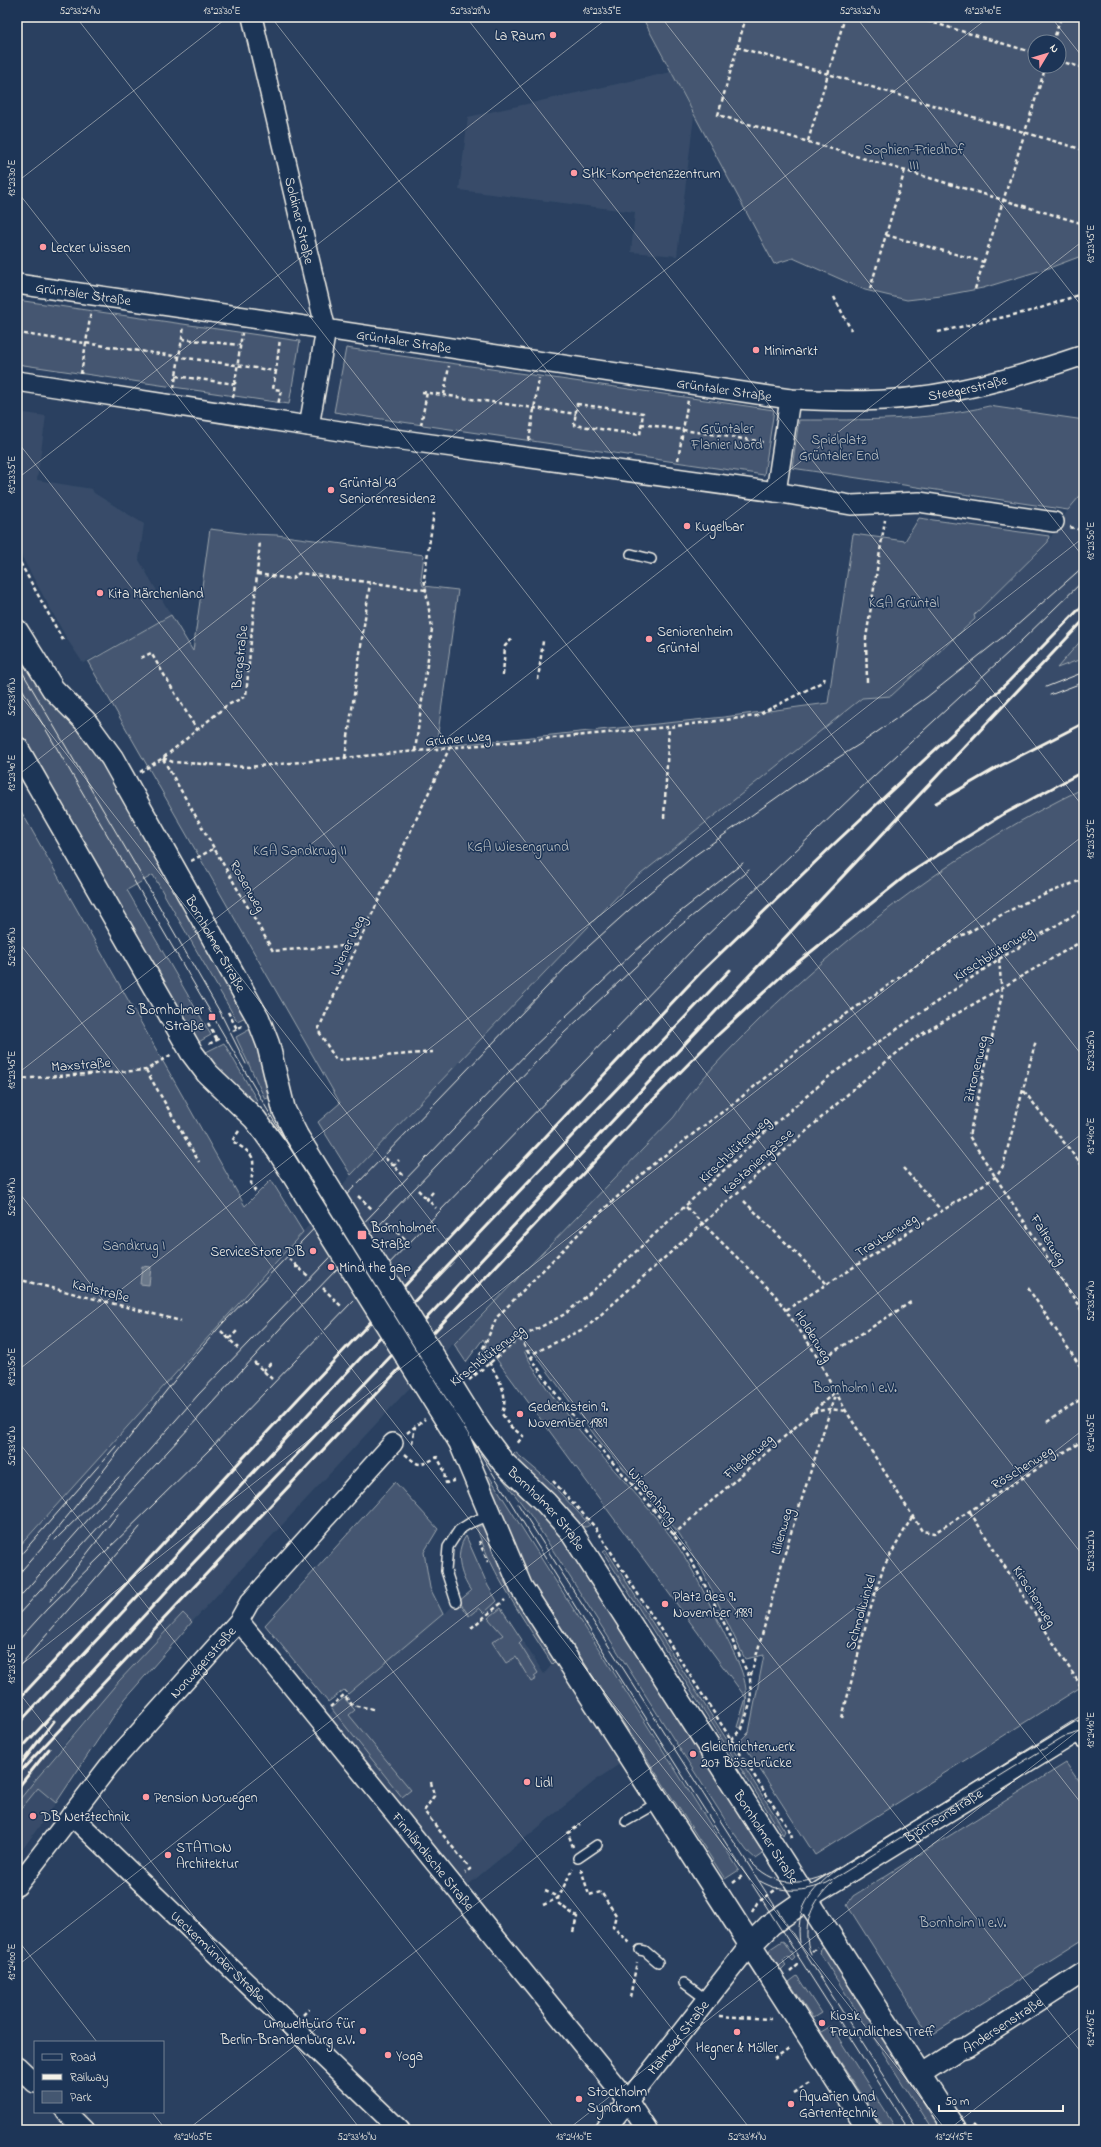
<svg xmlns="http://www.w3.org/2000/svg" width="1101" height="2147" viewBox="0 0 1101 2147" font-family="'Indie Flower',sans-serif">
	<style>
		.built { fill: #374c69 }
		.green { fill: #445771; stroke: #9ca4ac; fill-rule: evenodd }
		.water { fill: #6a788a; stroke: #a1a8b0 }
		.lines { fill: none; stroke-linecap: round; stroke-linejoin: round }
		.service-casing { stroke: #f4f1e8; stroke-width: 12 }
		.minor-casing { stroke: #f4f1e8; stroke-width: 22 }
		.primary-casing { stroke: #f4f1e8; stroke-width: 25 }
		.path { stroke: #f4f1e8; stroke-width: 2.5; stroke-dasharray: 4 3; stroke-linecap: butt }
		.service { stroke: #1d3557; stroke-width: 9 }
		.minor { stroke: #1d3557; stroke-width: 19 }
		.primary { stroke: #1d3557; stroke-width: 22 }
		.tram { stroke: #f4f1e8; stroke-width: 1 }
		.rail { stroke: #f4f1e8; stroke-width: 3 }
		.primary-bridge-casing { stroke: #f4f1e8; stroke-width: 25; stroke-linecap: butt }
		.primary-bridge { stroke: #1d3557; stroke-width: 22 }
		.ticks { fill: none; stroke: #f4f1e8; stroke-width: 1; stroke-opacity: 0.45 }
		.poi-dot { fill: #ff9aa2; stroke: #1d3557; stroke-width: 1.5 }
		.labels { text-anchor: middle; stroke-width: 3; stroke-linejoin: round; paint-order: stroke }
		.poi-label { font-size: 14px; fill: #f4f1e8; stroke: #1d3557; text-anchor: start }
		.park-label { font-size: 14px; fill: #bfc3c4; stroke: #1d3557 }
		.street-label { font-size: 14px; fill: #f4f1e8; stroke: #1d3557 }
		.neatline { fill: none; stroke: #f4f1e8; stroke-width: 1.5 }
		.ticks-label { font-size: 10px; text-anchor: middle; fill: #f4f1e8 }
	</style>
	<rect width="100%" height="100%" fill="#2a4060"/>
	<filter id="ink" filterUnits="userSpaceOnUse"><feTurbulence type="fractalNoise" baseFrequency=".025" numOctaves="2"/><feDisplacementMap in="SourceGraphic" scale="8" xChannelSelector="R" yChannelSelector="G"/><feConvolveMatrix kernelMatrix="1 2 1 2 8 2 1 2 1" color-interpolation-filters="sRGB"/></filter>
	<g filter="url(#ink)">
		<path class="built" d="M671,72L694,116L677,256L631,252L635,212L459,190L468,117Z
			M17,412L46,416L37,480L92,489L94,493L144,524L139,560L171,615L83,663L67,639L17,548Z
			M1084,491V822L674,1117L401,1397L192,1622L183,1613L68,1739L17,1803V1549L303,1232L351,1175L631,882L862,698L891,696L975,619L974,615L1048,542L1068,510Z
			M459,1601L479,1608L483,1613L497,1601L544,1674L555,1661L621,1763L596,1780L468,1885L328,1716L348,1694Z
			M37,1788L56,1803L17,1857V1814Z"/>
		<path class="green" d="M642,17H1084V255L1052,267L983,288L941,296L907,300L865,290L793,258L774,264ZM1035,42H1059V66H1035Z
			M17,300L300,341L289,404L17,364Z
			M346,348L774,410L764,475L334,412Z
			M989,406L1084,420V491L1068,510L792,468L799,420C862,420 928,421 989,406Z
			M919,518L1049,536L1048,542L974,615L975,619L891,696L862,698L631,882L351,1175L318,1122L340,1103L88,662L171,615L193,651L210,529L249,534L277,535L424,555L421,579L423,586L458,590L436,747L724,717L828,703L853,534L905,541Z
			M1084,637V658L1057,668Z
			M17,650L41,690L94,745L248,1016L237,1021L153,875L127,890L211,1035L195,1044L17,731Z
			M1084,788V1685L815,1855L741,1740L749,1732L764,1655L745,1659L701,1568L678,1532L596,1437L532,1350L524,1351C561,1421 624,1475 672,1538C693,1567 707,1599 723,1631C740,1666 755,1688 741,1728L737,1727L746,1698L492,1353L483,1357L486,1345L483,1339L466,1362L454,1344L674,1117C697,1081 728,1051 758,1021C851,931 966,844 1084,788Z
			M17,804L245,1206L271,1180L303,1232L17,1549Z
			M254,1027L271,1097L265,1099L236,1037Z
			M224,1043L258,1102L254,1106L202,1054Z
			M515,1452L548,1480L590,1525L586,1527L576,1526L517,1464L512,1455Z
			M496,1470L550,1522L568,1544L766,1852L756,1859L747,1851L731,1829L531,1516Z
			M489,1476L739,1870L725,1879L530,1579L513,1545L487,1477Z
			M395,1482L438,1529L424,1552L430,1588L443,1614L348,1694L344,1690L328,1702L265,1625Z
			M476,1526H486L507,1571L504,1581L555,1661L552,1664C524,1619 493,1577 476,1526Z
			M466,1536L488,1586L497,1601L484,1613L479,1608L469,1616L459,1601L471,1591C460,1575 454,1553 466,1536Z
			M606,1550L785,1831L783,1835L603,1552Z
			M501,1608L522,1640L519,1643L538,1673L534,1676L536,1679L531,1682L516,1657L506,1663L492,1642L503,1635L488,1618Z
			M183,1613L192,1622L125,1699L56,1803L38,1788L17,1814V1803L32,1784L119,1681Z
			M344,1698L355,1710L349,1715L411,1790L402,1797L331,1708Z
			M1066,1763L1084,1789V1939L930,2036L847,1905L853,1896Z
			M782,1941L784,1942L795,1958L792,1961L788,1957L783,1960L786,1966L781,1971L769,1953L770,1949Z
			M825,1947L942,2130H932L820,1953L821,1948Z
			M797,1976L821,2013L813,2018L789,1982Z
			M831,2026L897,2130H885L821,2032Z"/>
		<path class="water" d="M142,1266L151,1267L149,1285L140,1284Z"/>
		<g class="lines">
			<defs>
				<path id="service" d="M631,554L651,559
					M456,1602L446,1571L448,1547L459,1530L470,1523L491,1514
					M626,1821L659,1802
					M578,1858L597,1845
					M640,1950L645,1951L658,1962
					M684,1983L707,2000"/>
				<g id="minor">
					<path id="s1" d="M252,17L326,330L309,426"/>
					<path id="s2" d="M17,284C275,320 532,361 790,399C821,400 852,402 884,400C952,396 1019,377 1084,355"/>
					<path d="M17,381L366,435L776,492L851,505L919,502L1054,522"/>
					<path d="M776,492L790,399"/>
					<path id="s3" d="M239,1621L628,2101L647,2130"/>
					<path id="s4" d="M71,1815L400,2130"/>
					<path id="s5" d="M17,1886L109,1766L239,1621L249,1603L393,1443"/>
					<path id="s6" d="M807,1899L1079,1731L1084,1738"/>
					<path d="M17,2066L35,2083"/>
					<path id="s7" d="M920,2075L960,2049L968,2047L1084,1972"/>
					<path d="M66,2112L84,2130"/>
					<path id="s8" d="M605,2130L750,1945"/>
				</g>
				<g id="primary">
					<path id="s9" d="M17,631L53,689L85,721L112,758L258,1018L268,1044L284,1110L297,1136"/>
					<path d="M17,748L192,1053L207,1073L255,1119L277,1149"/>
					<path id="s10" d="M479,1430L503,1462L546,1503L570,1530L955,2130"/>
					<path d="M460,1442L521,1587L869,2130"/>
					<path d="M750,1945L771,1924L807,1899"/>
				</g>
			</defs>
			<use href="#service" class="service-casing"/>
			<use href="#minor" class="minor-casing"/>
			<use href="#primary" class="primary-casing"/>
			<path class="path" d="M746,17L718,115L1084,224
				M914,17L1035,53
				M1053,42L1061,17
				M737,47L1084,150
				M1059,61L1084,68
				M808,141L845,17
				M886,235L984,262
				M870,289L905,170
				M975,289L1046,66
				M834,297L851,330
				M938,332L1035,310L1084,293
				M17,333L276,371L280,339
				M182,339L240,345
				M276,371L273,389L281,390L278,405
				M81,374L91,312
				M176,376L235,384
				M174,388L184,326
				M422,392L576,414
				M444,395L449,366
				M233,398L242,333
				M577,404L643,413L640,435L574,425Z
				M641,424L765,442
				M421,425L427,392
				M529,441L539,378
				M678,460L688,400
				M1070,527L1084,531
				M17,557L64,642
				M257,574L292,579L299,573L426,590
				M141,658L151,653L197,730
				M503,675L505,646L514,637
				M538,680L543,641
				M867,682L866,638L885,520
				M415,751L432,629L424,578L434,513
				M163,758L173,762L248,767L669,727L756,716L824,681L825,676
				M345,758L370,583
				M163,759L273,951L358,945
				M140,772L163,758L226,706L246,696L260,541
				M664,818L669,727
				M191,861L215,848
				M1081,910L1084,915
				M999,959L1002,995L969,1136L1084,1314
				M228,1012L237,1029
				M208,1023L217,1040
				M233,1031L242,1026
				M209,1044L221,1038
				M433,1052L336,1060L318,1030L449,749
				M146,1070L199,1162
				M17,1079L146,1070L172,1054
				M1024,1091L1084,1168
				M239,1131L232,1141C258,1157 254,1156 251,1184L257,1194
				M385,1158L404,1176
				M393,1166L399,1160
				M903,1168L942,1211
				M418,1190L427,1199
				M433,1192L427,1199L436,1208
				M358,1196L372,1209
				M744,1201L827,1284
				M686,1207L775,1295L812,1348L846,1411L922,1531L934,1533L1084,1440
				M387,1222L406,1240
				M289,1259L308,1276
				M295,1267H298L299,1270
				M17,1279L181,1321
				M323,1288L342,1307
				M1028,1288L1084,1372
				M786,1310L997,1176L1003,1166L1036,1040
				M221,1331L238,1348
				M520,1338C560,1412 622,1468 673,1534C703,1574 728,1632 750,1678
				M229,1339L238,1330
				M531,1359L534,1353L587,1327L858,1085L915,1038L1084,940
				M819,1361L911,1302
				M254,1362L272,1379
				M489,1362C499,1381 509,1392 502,1414L511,1427L523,1436L517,1444
				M263,1371L271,1363
				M474,1375L480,1355L497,1317L591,1221L652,1165L738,1100L820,1032L957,938L1028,901L1084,879
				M469,1380L520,1338L565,1314L603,1282L763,1134L832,1074L999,959L1084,909
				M813,1412L829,1409L846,1411
				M1047,1422L1084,1397
				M407,1433L425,1419
				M412,1443L415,1427
				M405,1454C420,1467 419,1467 437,1457L443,1468L446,1483L457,1480
				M553,1481L595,1527L791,1833L792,1838
				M970,1512L1084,1691
				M673,1535L835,1392
				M479,1541L488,1562
				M471,1628L505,1600
				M1080,1693L1084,1691
				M330,1707L344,1695L352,1705L373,1709
				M842,1718L866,1624L883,1568L912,1517
				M731,1739L742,1729L751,1701L750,1678L788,1542L836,1392
				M431,1782L434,1796L424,1811L470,1869L465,1873
				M573,1847L568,1833L580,1825
				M581,1869L589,1895L601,1892L616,1915L613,1927L631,1944
				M733,1883L742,1876
				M545,1891L558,1897
				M543,1905L558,1898
				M752,1912L757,1903L778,1888
				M573,1932L577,1917L559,1904L558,1898L573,1868
				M812,1952L817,1947
				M790,1972L799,1964
				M630,1997L637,1962
				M303,2015L309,2009
				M719,2016L771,2019
				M774,2059L789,2048
				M794,2093L811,2082
				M973,2125L978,2130
				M927,2128L928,2130
				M838,2130L840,2128"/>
			<use href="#service" class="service"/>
			<use href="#minor" class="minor"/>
			<use href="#primary" class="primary"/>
			<path class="tram" d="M17,663L147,885L220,1012L246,1064
				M17,680L274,1121L593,1635L909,2130
				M1046,687L1084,672
				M1050,695L1084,682
				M518,1504L918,2130
				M55,1540L119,1477
				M17,1559L116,1446
				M17,1576C89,1495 151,1404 223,1323L570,963L638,902L694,856L793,786L860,744L927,697L1014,628L1084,566
				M17,1600L198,1395L530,1050L634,952L676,915L743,863
				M50,1601L118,1514
				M17,1616L287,1321L564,1033L675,930L749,870
				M17,1642L47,1609L209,1450L698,944L861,788L1022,640L1084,580
				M17,1669L140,1527
				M750,1861C773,1886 798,1887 828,1874
				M760,1881C782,1894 804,1892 827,1883L1063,1737L1084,1731
				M800,1943C795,1909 810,1891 835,1871L1084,1714
				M811,1955C800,1927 812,1901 833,1882"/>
			<path class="rail" d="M936,803L998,767L1084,723
				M17,1701L297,1400L701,972L834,844L1009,681L1084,604
				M17,1725L368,1350L730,970
				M17,1753L176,1581L391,1356L1084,620
				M17,1769L54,1721
				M17,1775L643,1110L708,1044L787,971L908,874L1002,815L1084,771
				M17,1789L49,1749"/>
			<defs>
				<path id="primary-bridge" d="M297,1136L479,1430
					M277,1149L460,1442"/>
			</defs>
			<use href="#primary-bridge" class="primary-bridge-casing"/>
			<use href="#primary-bridge" class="primary-bridge"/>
		</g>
	</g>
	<path class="ticks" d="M76,17L1084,1307M271,17L1084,1058M466,17L1084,808M661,17L1084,558M856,17L1084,309M1051,17L1084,59M17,182L228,17M17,191L1084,1557M17,441L1084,1807M17,479L609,17M17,691L1084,2056M17,776L989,17M17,940L946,2130M17,1074L1084,240M17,1190L751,2130M17,1371L1084,537M17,1440L556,2130M17,1668L1084,835M17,1690L361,2130M17,1939L97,2042M17,1966L1084,1132M152,2112L166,2130M187,2130L1084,1429M567,2130L1084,1726M948,2130L1084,2024"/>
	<g class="poi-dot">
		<circle cx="553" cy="35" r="4"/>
		<circle cx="574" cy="173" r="4"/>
		<circle cx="43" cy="247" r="4"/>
		<circle cx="756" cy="350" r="4"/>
		<circle cx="331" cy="490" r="4"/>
		<circle cx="687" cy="526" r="4"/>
		<circle cx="100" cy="593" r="4"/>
		<circle cx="649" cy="639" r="4"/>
		<rect x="208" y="1013" width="8" height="8" rx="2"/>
		<rect x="357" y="1230" width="10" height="10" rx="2"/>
		<circle cx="313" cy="1251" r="4"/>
		<circle cx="331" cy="1267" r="4"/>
		<circle cx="520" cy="1414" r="4"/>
		<circle cx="665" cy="1604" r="4"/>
		<circle cx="693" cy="1754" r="4"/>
		<circle cx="527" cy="1782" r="4"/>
		<circle cx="146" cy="1797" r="4"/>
		<circle cx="33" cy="1816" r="4"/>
		<circle cx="168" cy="1855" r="4"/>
		<circle cx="822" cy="2023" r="4"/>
		<circle cx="363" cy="2031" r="4"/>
		<circle cx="737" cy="2032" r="4"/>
		<circle cx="388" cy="2055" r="4"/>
		<circle cx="579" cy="2099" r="4"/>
		<circle cx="791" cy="2104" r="4"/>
	</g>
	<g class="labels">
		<g class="poi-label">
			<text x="545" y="40" text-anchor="end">La Raum</text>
			<text x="582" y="178">SHK-Kompetenzzentrum</text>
			<text x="51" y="252">Lecker Wissen</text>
			<text x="764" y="355">Minimarkt</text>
			<text x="339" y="487">Grüntal 43<tspan x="339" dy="16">Seniorenresidenz</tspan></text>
			<text x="695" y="531">Kugelbar</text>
			<text x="108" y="598">Kita Märchenland</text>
			<text x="657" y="636">Seniorenheim<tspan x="657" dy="16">Grüntal</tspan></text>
			<text x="204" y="1014" text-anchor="end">S Bornholmer<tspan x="204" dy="16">Straße</tspan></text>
			<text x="371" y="1232">Bornholmer<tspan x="371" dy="16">Straße</tspan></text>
			<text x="305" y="1256" text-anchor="end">ServiceStore DB</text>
			<text x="339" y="1272">Mind the gap</text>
			<text x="528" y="1411">Gedenkstein 9.<tspan x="528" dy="16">November 1989</tspan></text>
			<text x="673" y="1601">Platz des 9.<tspan x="673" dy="16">November 1989</tspan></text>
			<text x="701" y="1751">Gleichrichterwerk<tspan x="701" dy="16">207 Bösebrücke</tspan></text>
			<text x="535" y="1787">Lidl</text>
			<text x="154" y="1802">Pension Norwegen</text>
			<text x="41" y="1821">DB Netztechnik</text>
			<text x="176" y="1852">STATION<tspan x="176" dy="16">Architektur</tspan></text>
			<text x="830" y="2020">Kiosk<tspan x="830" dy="16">Freundliches Treff</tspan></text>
			<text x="355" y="2028" text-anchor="end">Umweltbüro für<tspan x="355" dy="16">Berlin-Brandenburg e.V.</tspan></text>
			<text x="737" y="2052" text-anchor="middle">Hegner &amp; Möller</text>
			<text x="396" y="2060">Yoga</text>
			<text x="587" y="2096">Stockholm<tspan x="587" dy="16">Syndrom</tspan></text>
			<text x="799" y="2101">Aquarien und<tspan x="799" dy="16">Gartentechnik</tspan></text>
		</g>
		<g class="park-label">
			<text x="914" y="154">Sophien-Friedhof<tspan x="914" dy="16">III</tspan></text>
			<text x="727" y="433">Grüntaler<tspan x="727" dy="16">Flanier Nord</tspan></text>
			<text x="839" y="444">Spielplatz<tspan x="839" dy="16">Grüntaler End</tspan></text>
			<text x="904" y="607">KGA Grüntal</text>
			<text x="518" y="851">KGA Wiesengrund</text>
			<text x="300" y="855">KGA Sandkrug II</text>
			<text x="134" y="1250">Sandkrug I</text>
			<text x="855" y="1392">Bornholm I e.V.</text>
			<text x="963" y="1927">Bornholm II e.V.</text>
		</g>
		<g class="street-label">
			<text dy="5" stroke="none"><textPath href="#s1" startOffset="209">Soldiner Straße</textPath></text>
			<text dy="5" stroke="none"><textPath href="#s2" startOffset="67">Grüntaler Straße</textPath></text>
			<text dy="5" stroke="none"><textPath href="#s2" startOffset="391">Grüntaler Straße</textPath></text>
			<text dy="5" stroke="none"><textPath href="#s2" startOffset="960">Steegerstraße</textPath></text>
			<text dy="5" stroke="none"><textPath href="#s2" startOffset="715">Grüntaler Straße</textPath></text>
			<text transform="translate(239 657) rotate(-84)" y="5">Bergstraße</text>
			<text transform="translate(458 738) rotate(-5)" y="5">Grüner Weg</text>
			<text transform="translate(248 886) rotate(60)" y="5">Rosenweg</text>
			<text dy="5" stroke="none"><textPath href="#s9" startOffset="372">Bornholmer Straße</textPath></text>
			<text transform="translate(347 945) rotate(-65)" y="5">Wiener Weg</text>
			<text transform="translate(993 953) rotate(-32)" y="5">Kirschblütenweg</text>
			<text transform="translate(81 1064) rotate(-4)" y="5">Maxstraße</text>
			<text transform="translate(975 1069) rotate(-77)" y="5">Zitronenweg</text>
			<text transform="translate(734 1149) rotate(-43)" y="5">Kirschblütenweg</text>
			<text transform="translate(757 1161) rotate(-42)" y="5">Kastaniengasse</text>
			<text transform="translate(886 1235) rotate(-32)" y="5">Traubenweg</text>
			<text transform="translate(1049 1239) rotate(58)" y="5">Falterweg</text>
			<text transform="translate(101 1290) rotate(14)" y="5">Karlstraße</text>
			<text transform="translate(814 1336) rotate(58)" y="5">Holderweg</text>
			<text transform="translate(487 1355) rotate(-38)" y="5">Kirschblütenweg</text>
			<text transform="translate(748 1456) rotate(-41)" y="5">Fliederweg</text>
			<text transform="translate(1022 1467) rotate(-32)" y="5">Röschenweg</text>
			<text transform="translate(653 1495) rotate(50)" y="5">Wiesenhang</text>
			<text dy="5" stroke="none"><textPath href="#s10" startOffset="104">Bornholmer Straße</textPath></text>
			<text transform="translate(781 1531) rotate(-74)" y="5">Lilienweg</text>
			<text transform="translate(1035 1596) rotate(58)" y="5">Kirschenweg</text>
			<text transform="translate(860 1612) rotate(-74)" y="5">Schmollwinkel</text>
			<text dy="5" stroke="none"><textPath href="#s5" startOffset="291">Norwegerstraße</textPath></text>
			<text dy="5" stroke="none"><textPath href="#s6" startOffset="160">Björnsonstraße</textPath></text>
			<text dy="5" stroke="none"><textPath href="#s10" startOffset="500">Bornholmer Straße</textPath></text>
			<text dy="5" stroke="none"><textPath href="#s3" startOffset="309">Finnländische Straße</textPath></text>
			<text dy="5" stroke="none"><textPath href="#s4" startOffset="204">Ueckermünder Straße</textPath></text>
			<text dy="5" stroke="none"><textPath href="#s7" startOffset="97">Andersenstraße</textPath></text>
			<text dy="5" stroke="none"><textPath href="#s8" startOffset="118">Malmöer Straße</textPath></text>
		</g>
	</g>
	<rect width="1101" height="2147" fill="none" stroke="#1d3557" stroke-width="44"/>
	<rect x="34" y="2041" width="130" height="72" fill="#1d3557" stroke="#738091"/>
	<rect x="42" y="2054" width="20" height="6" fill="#1d3557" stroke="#738091"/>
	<text x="70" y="2061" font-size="12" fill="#f4f1e8">Road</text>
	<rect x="42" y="2074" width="20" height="6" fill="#f4f1e8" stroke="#738091"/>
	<text x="70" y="2081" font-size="12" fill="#f4f1e8">Railway</text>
	<rect x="42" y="2091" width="20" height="12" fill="#445771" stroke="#738091"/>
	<text x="70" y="2101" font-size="12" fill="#f4f1e8">Park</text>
	<g transform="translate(1047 54) rotate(52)"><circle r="19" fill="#1d3557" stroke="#738091"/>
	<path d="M0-3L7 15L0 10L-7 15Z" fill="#ff9aa2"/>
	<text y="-6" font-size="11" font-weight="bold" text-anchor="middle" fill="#f4f1e8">N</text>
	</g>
	<path d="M939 2105v6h124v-6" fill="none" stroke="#f4f1e8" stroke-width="2"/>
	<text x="945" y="2105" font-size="12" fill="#f4f1e8" stroke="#1d3557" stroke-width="3" paint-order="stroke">50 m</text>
	<rect x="22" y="22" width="1057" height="2103" class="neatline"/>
	<g class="ticks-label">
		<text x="80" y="14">52°33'24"N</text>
		<text x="222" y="14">13°23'30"E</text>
		<text x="470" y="14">52°33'28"N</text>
		<text x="602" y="14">13°23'35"E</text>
		<text x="860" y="14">52°33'32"N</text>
		<text x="983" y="14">13°23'40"E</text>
		<text transform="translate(11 178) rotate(-90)" y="4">13°23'30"E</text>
		<text transform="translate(1090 244) rotate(-90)" y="4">13°23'45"E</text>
		<text transform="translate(11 475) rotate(-90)" y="4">13°23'35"E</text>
		<text transform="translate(1090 541) rotate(-90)" y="4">13°23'50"E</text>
		<text transform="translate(11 697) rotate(-90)" y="4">52°33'18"N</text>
		<text transform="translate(11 773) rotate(-90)" y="4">13°23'40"E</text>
		<text transform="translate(1090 839) rotate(-90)" y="4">13°23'55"E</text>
		<text transform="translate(11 947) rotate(-90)" y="4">52°33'16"N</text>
		<text transform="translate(1090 1051) rotate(-90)" y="4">52°33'26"N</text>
		<text transform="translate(11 1070) rotate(-90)" y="4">13°23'45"E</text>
		<text transform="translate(1090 1136) rotate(-90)" y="4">13°24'00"E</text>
		<text transform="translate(11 1197) rotate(-90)" y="4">52°33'14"N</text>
		<text transform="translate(1090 1301) rotate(-90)" y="4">52°33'24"N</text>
		<text transform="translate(11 1367) rotate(-90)" y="4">13°23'50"E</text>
		<text transform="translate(1090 1433) rotate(-90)" y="4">13°24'05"E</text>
		<text transform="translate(11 1446) rotate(-90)" y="4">52°33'12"N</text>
		<text transform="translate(1090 1551) rotate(-90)" y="4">52°33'22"N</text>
		<text transform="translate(11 1664) rotate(-90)" y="4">13°23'55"E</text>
		<text transform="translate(1090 1730) rotate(-90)" y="4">13°24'10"E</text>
		<text transform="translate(11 1962) rotate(-90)" y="4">13°24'00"E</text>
		<text transform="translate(1090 2028) rotate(-90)" y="4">13°24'15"E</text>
		<text x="193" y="2140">13°24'05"E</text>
		<text x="357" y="2140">52°33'10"N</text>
		<text x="574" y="2140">13°24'10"E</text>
		<text x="747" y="2140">52°33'14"N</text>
		<text x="954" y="2140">13°24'15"E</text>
	</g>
</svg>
